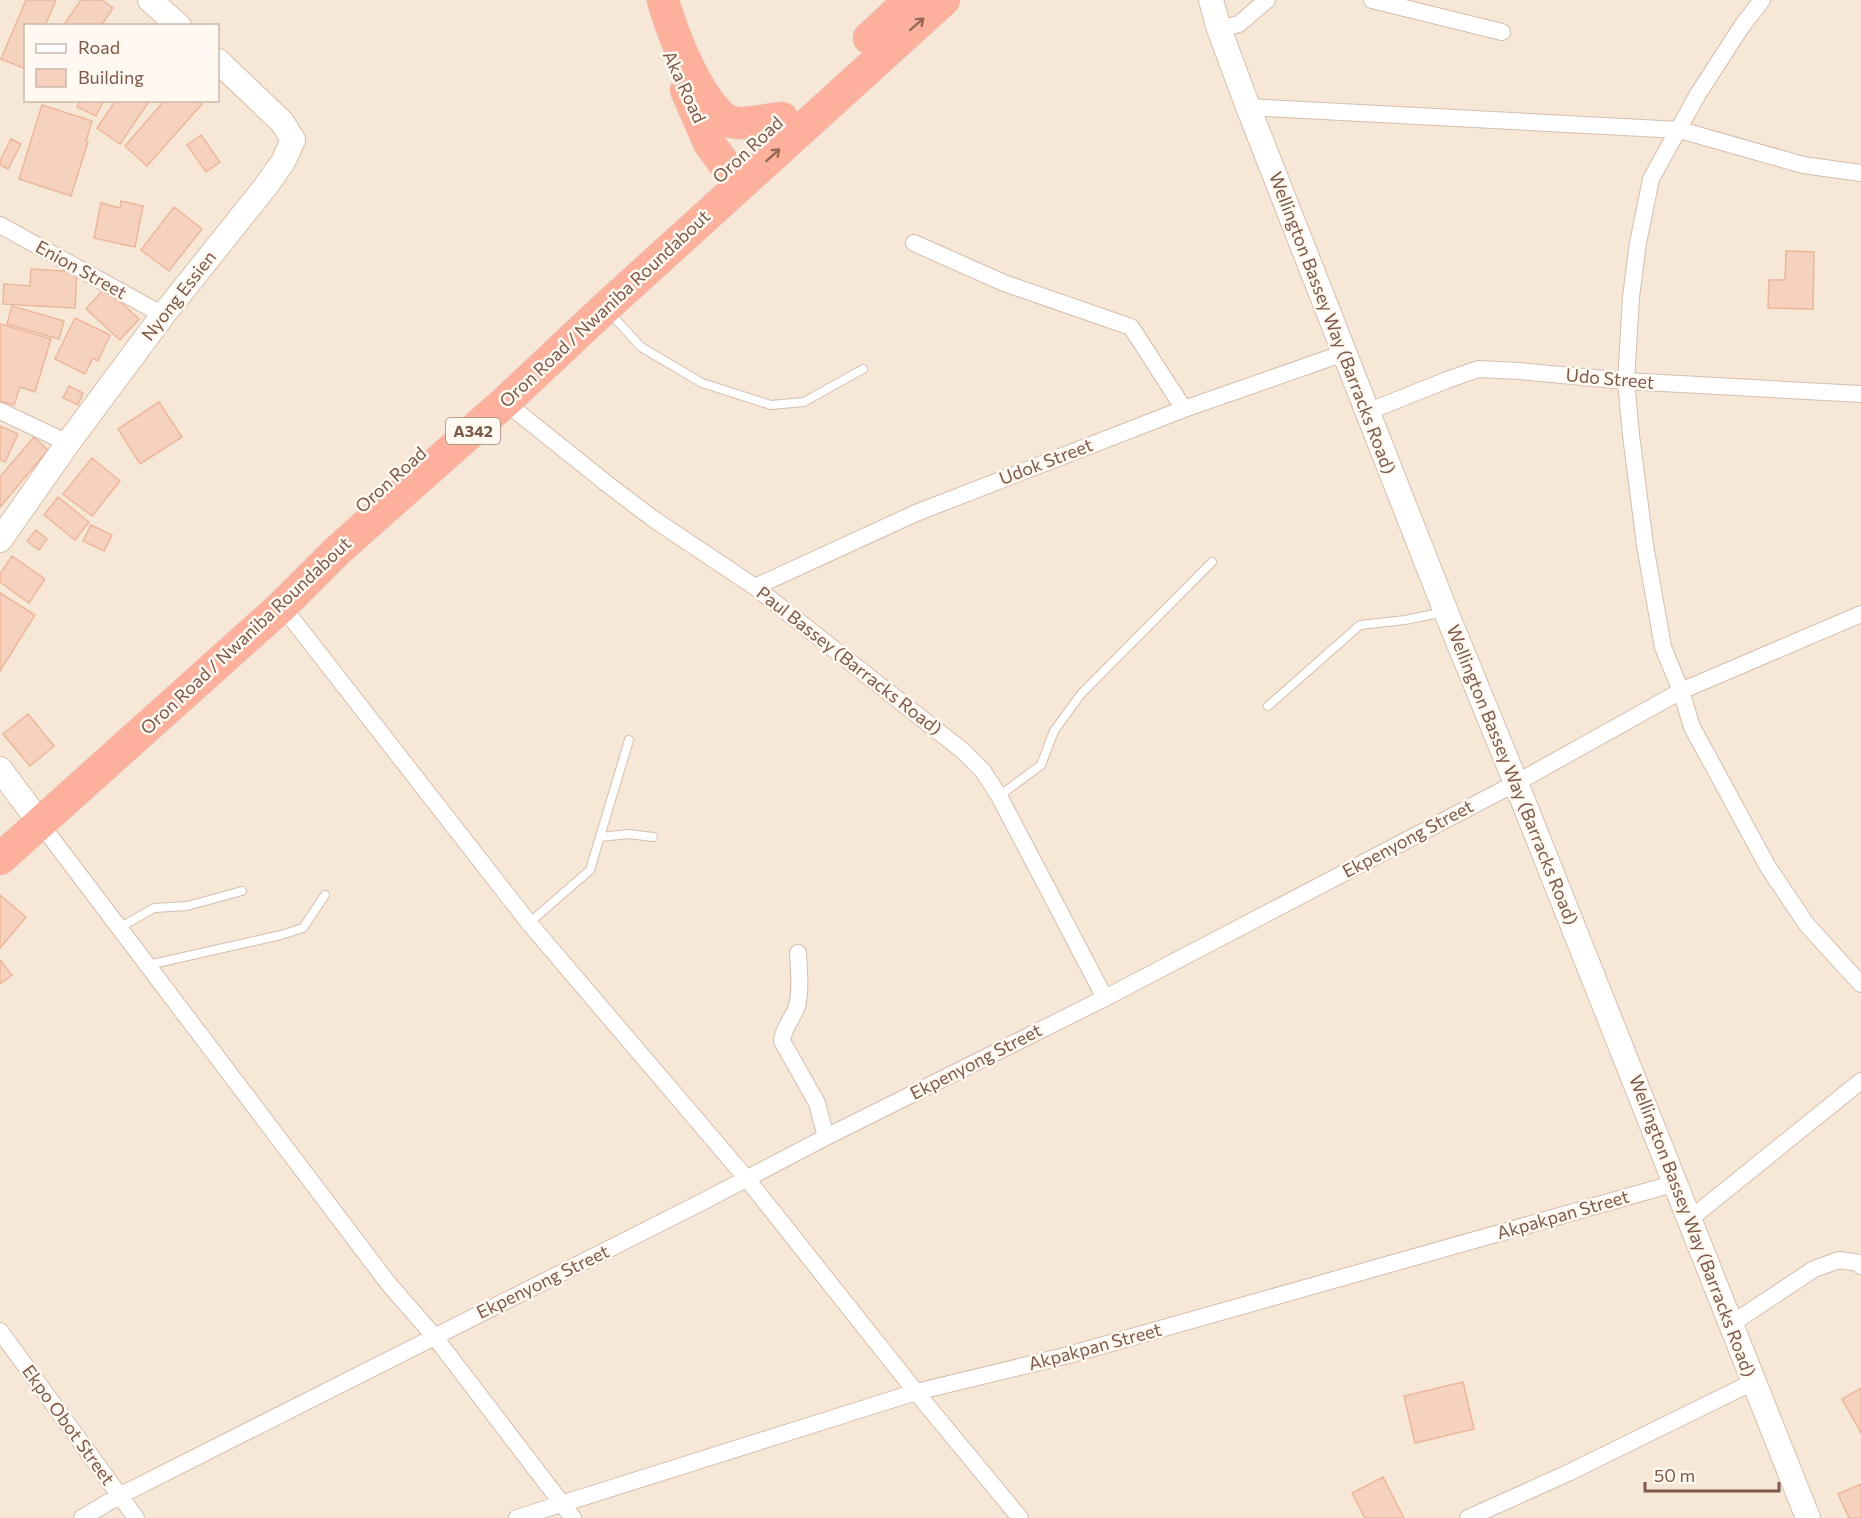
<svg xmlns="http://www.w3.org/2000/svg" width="1861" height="1518" viewBox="0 0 1861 1518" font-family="Commissioner,sans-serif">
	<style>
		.residential { fill: #f7e7d6; fill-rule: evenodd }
		.building { fill: #f6d2be; stroke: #ebb79c; stroke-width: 1.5 }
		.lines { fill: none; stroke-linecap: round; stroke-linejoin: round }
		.lane-casing { stroke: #d5beaf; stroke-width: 10 }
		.street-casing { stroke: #d5beaf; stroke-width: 18 }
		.secondary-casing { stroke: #d8beac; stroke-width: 26 }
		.highway-casing { stroke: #ddd4d0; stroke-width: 33 }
		.lane { stroke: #fff; stroke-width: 8 }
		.street { stroke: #fff; stroke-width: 16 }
		.secondary { stroke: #fff; stroke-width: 24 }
		.highway { stroke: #fdb09b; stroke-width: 32 }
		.oneway { stroke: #966a59 }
		.labels { text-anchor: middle; stroke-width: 5; stroke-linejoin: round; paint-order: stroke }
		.shield { fill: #fff9f1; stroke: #a3897b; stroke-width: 1.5 }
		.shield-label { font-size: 16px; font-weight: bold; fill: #7c5949 }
		.street-label { font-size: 18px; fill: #7c5949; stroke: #fff9f1 }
	</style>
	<rect width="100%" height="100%" fill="#fef5e9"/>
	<path class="residential" d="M0,0H1861V1518H0ZM26,26H218V100H26Z"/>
	<path class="building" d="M26,0H56L45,26H26V69L1,59Z
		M81,0H102L113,8L101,26H63Z
		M81,100H104L96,116L77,107Z
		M116,100H150L120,144L97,128Z
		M165,100H198L202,104L147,166L125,146Z
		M42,105L92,121L86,141L88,142L71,196L19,179Z
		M201,135L220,162L206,172L187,145Z
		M11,139L21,144L8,169L0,165V161Z
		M121,201L143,206L135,247L94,238L101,203L120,208Z
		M174,207L202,229L169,271L141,250Z
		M1786,251L1814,252L1813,309L1768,308L1769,280H1785Z
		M31,269L77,272L75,308L3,304L4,284L30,286Z
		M105,288L139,319L120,340L86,309Z
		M12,306L64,321L59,339L7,324Z
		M75,318L110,335L98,361L93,358L85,374L55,359Z
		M0,324L51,339L35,392L20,387L14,405L0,401Z
		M69,386L83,393L78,405L63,398Z
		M159,402L182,437L140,464L118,429Z
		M0,426L18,434L5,462L0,460Z
		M34,437L48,450L0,507V477Z
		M92,458L120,481L92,516L63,494Z
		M58,497L89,522L75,540L44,515Z
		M91,525L112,535L104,551L83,541Z
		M36,530L47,539L39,550L27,541Z
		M12,556L45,579L29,603L0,582V574Z
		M0,593L35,615L0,671Z
		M28,714L54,746L30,766L3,734Z
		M0,895L26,917L0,948Z
		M0,960L12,975L0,984Z
		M1463,1382L1474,1429L1415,1443L1404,1396Z
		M1861,1388V1433L1842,1399Z
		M1383,1477L1404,1518H1365L1352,1493Z
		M1861,1484V1518H1849L1838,1494Z"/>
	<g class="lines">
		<defs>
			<path id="lane" d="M610,313L641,347L702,383L771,405L804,402L863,369
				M1268,706L1360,625L1405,620L1445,612
				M999,796L1041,765L1054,731L1081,694L1212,562
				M601,837L629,834L653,837
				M529,923L590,870L629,740
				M119,928L154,908L187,906L242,891
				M148,965L281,935L303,928L325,895"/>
			<path id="street" d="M1372,0L1502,32
				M1762,0L1742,26L1698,94L1651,179L1638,243L1631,297L1626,381L1631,435L1645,545L1663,647L1681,691L1692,727L1768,867L1807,925L1861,984
				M1219,29L1239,24L1267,0
				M1248,107L1680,130L1803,165L1861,173
				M0,225L163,315
				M914,243L1004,283L1131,327L1184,409
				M505,402L606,483L652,518L755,587L963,751L983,771L999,796L1105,998
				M0,411L68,443
				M1367,412L1447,380L1478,369L1519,371L1626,381L1861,394
				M755,587L916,513L1184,409L1344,353
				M282,606L529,923L747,1179L916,1392L1020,1518
				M40,823L388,1283L434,1336L573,1518
				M798,953C799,971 801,989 797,1006C793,1019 784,1025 782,1041L817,1103L826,1137
				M1690,1219L1861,1081
				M1731,1324L1814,1269L1839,1260L1859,1263L1861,1266
				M0,1331L136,1518
				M82,1518L119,1496L704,1201L826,1137L1105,998L1516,783L1681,691L1861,614
				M517,1518L916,1392L1065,1356L1676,1183
				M1468,1518L1568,1473L1753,1382"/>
			<path id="secondary" d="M150,0L179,26
				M1211,0L1219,29L1248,107L1446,612L1516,783L1808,1518
				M0,540L68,443L163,315L266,186L283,162L293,140L282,122L218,61
				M0,769L40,823"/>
			<path id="highway" d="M663,0C670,28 704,119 736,123C749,124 769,119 782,118
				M869,38L910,0
				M686,90L709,143L728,169
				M0,859L282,606L338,550L505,402L605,308L944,0"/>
		</defs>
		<use href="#lane" class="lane-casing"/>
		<use href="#street" class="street-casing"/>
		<use href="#secondary" class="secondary-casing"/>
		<use href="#highway" class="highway-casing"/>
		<use href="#lane" class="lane"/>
		<use href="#street" class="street"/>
		<use href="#secondary" class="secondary"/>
		<use href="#highway" class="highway"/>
	</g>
	<defs><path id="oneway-shaft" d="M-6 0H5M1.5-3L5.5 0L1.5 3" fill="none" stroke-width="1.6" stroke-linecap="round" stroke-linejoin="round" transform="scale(1.5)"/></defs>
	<g class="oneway">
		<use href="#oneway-shaft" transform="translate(917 24) rotate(-41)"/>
		<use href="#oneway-shaft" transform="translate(773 155) rotate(-42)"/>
	</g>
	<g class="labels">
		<rect class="shield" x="446" y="418" width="54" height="26" rx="4.5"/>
		<g class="shield-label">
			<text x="473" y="437">A342</text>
		</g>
		<g class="street-label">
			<text transform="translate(684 87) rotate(65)" y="6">Aka Road</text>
			<text transform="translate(748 150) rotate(-43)" y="6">Oron Road</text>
			<text transform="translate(81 270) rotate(29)" y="6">Enion Street</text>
			<text transform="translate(179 296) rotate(-52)" y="6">Nyong Essien</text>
			<text transform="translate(605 309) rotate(-43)" y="6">Oron Road / Nwaniba Roundabout</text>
			<text transform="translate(1332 323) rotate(69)" y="6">Wellington Bassey Way (Barracks Road)</text>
			<text transform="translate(1610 379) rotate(5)" y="6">Udo Street</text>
			<text transform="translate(1046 462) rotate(-21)" y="6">Udok Street</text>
			<text transform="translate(391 480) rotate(-42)" y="6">Oron Road</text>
			<text transform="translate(246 636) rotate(-43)" y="6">Oron Road / Nwaniba Roundabout</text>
			<text transform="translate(849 661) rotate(38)" y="6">Paul Bassey (Barracks Road)</text>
			<text transform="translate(1512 775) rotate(68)" y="6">Wellington Bassey Way (Barracks Road)</text>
			<text transform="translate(1408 839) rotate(-28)" y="6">Ekpenyong Street</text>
			<text transform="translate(976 1062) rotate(-27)" y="6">Ekpenyong Street</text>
			<text transform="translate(1563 1215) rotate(-16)" y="6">Akpakpan Street</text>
			<text transform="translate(1692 1226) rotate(69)" y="6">Wellington Bassey Way (Barracks Road)</text>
			<text transform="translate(543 1282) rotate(-26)" y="6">Ekpenyong Street</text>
			<text transform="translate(1095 1347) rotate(-15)" y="6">Akpakpan Street</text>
			<text transform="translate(68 1425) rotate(54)" y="6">Ekpo Obot Street</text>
		</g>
	</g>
	<rect x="24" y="24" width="195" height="78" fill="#fff9f1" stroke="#cbb9ae" stroke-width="1.5"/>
	<rect x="36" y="44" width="30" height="9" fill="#ffffff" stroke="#cbb9ae" stroke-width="1.5"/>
	<text x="78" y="54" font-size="18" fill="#7c5949">Road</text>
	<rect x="36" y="69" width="30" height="18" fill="#f6d2be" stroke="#cbb9ae" stroke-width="1.5"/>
	<text x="78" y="84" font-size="18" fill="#7c5949">Building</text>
	<path d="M1645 1482v9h134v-9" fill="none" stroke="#7c5949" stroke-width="3"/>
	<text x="1654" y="1482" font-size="18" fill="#7c5949" stroke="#fff9f1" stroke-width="4.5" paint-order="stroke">50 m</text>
</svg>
